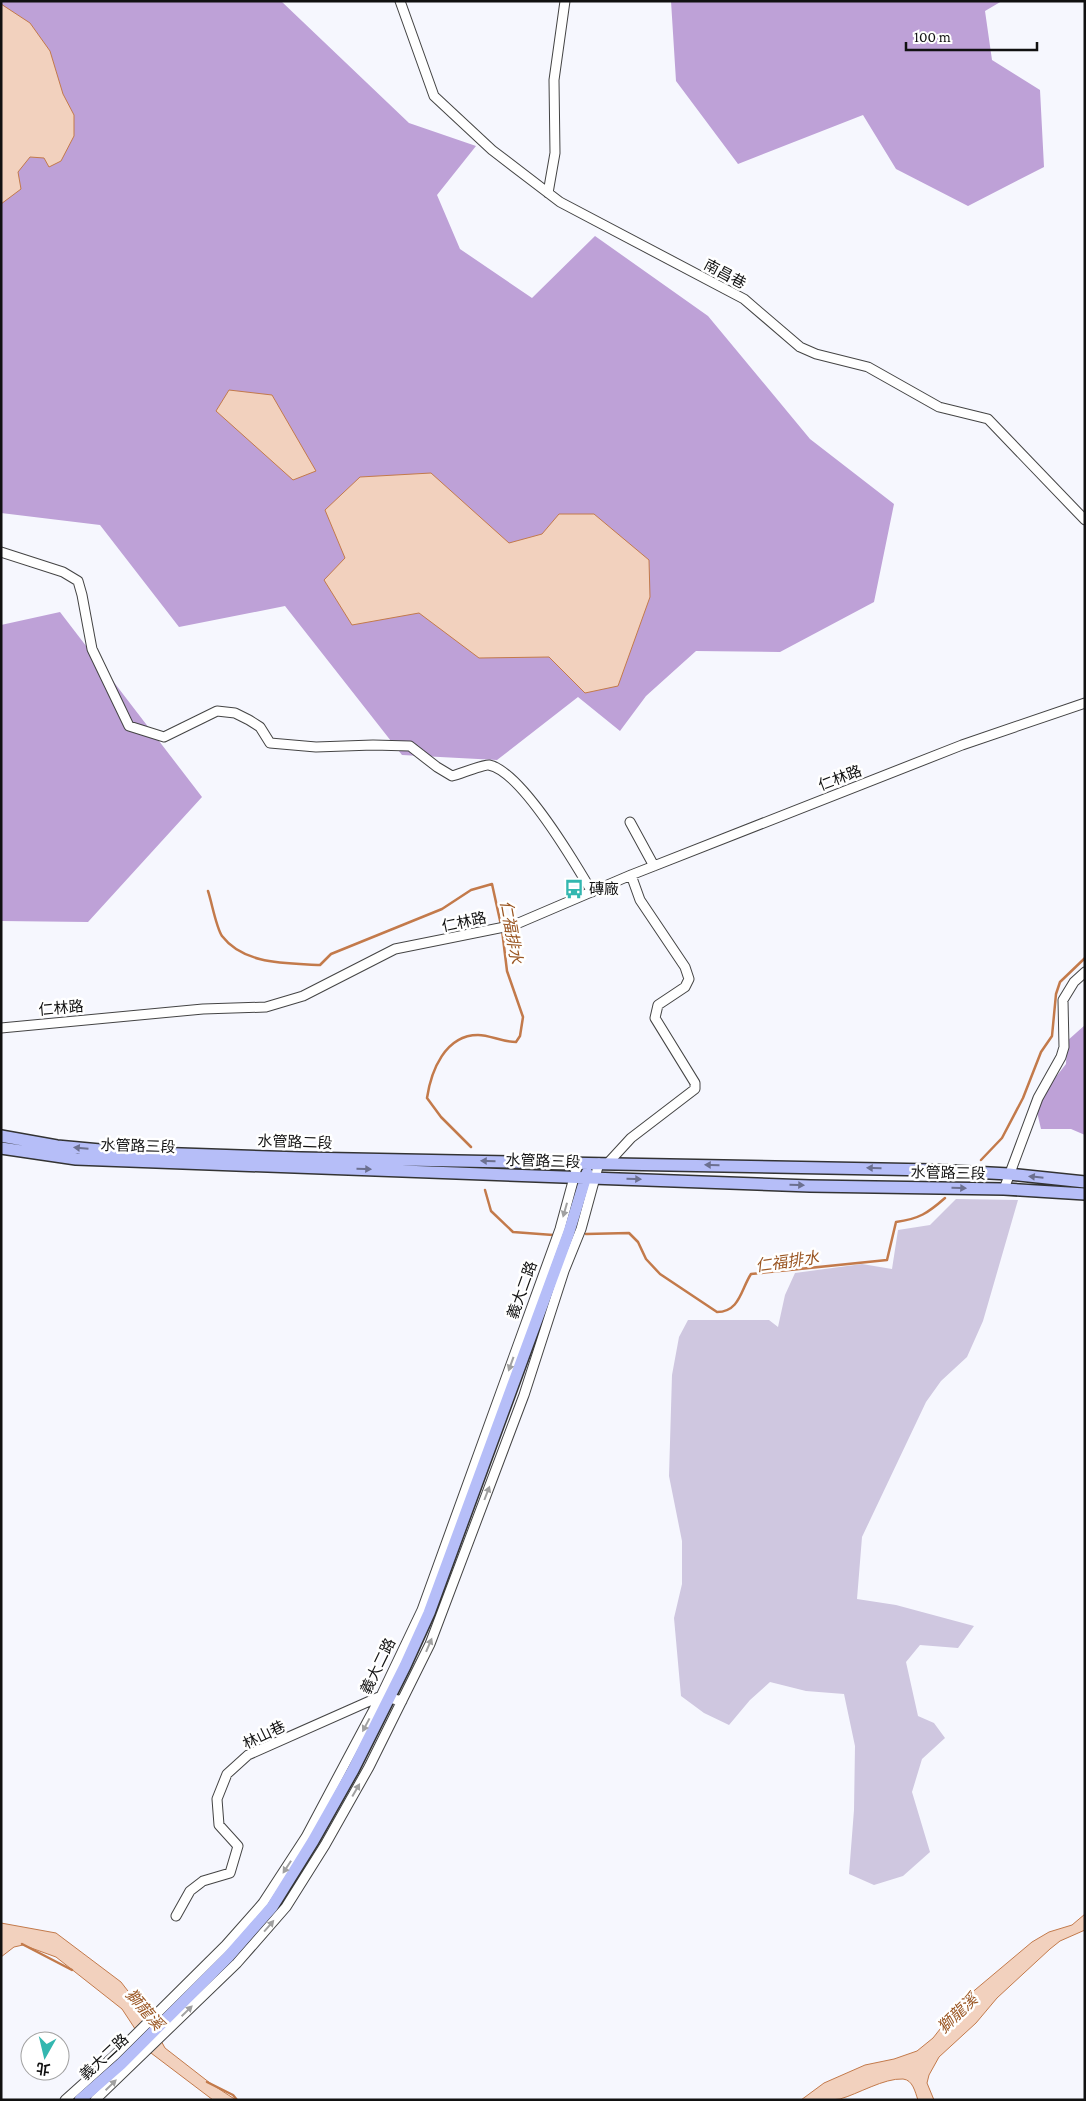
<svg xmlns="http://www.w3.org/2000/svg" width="1086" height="2101" viewBox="0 0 1086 2101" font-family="'Crimson Pro','Noto Sans TC',serif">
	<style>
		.forest { fill: #bea1d7 }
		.cemetery { fill: #cfc7e0 }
		.water { fill: #f2d1be; stroke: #c37a4b }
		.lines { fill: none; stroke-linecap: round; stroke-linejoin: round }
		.stream { stroke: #c37a4b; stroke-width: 2.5 }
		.street-casing { stroke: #444; stroke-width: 11 }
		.secondary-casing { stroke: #333; stroke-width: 14 }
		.street { stroke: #fff; stroke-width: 9 }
		.secondary { stroke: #b6bef8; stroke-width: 11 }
		.oneway { fill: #6c7090 }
		.oneway2 { fill: #a0a0a0 }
		.labels { text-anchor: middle; stroke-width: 5; stroke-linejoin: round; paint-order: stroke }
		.street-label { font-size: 15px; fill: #111; stroke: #fff }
		.poi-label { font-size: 15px; fill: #111; stroke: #fff; text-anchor: start }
		.water-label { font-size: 16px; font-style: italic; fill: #9a5623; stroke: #fff }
	</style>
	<rect width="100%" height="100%" fill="#f6f7fe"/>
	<path class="forest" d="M1,1H281L409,123L476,146L437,195L460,249L532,298L595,236L708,316L810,439L894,504L874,602L780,652L696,651L646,696L620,731L578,697L497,760L402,755L285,606L179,627L100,525L1,513Z
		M671,1H1002L985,11L992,60L1040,90L1044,167L968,206L896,169L863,115L738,164L676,81Z
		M60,612L202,797L88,922L1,921V625Z
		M1085,1025V1135L1071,1129H1041L1037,1112L1048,1087L1066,1064L1067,1041Z"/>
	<path class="cemetery" d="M956,1199L1018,1200L983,1321L967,1357L941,1381L926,1402L862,1537L857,1599L896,1605L974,1626L958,1648L920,1645L906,1662L918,1716L934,1723L945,1738L922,1759L912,1792L930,1852L903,1876L874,1885L849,1874L854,1810L855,1746L844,1694L806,1691L770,1682L750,1700L729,1725L704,1713L681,1696L674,1618L682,1584V1541L669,1476L672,1375L679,1337L688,1320H769L778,1327L785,1295L795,1273L862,1264L892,1269L898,1230L930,1225Z"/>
	<path class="water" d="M1,4L30,23L50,51L63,94L74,115V136L61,161L49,167L44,158L30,157L18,172L21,189L1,204Z
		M229,390L272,395L316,471L293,480L216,411Z
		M431,473L509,543L542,534L559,514H594L649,560L650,597L618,686L585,693L549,657L479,658L419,613L352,625L324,580L345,558L325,510L360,477Z
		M1085,1914V1930L1060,1941L1050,1949L997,1998L976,2023L939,2057L929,2075L927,2083L934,2100H918C915,2092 913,2080 903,2079C884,2078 858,2094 840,2099C828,2101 813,2100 801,2100L824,2083L865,2065L894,2059L917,2051L933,2038L963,2000L1032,1942L1049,1932L1072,1925Z
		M1,1923L56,1933L121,1982L148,2017L165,2048L210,2083L236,2100H213L151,2053L122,2009L56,1957L23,1945L14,1947L1,1957Z"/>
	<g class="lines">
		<path class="stream" d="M208,891C212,903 216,927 222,936C244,965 287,963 320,965L331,954L442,909L471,890L492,884L501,925
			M471,1147L441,1117L427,1098C431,1071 445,1035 478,1035C490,1035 502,1042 516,1042L520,1036L523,1017L507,971L502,930
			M981,1160L1002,1138L1023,1098L1041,1052L1052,1036L1056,994L1060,982L1085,958
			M485,1190L491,1211L513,1232L553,1235
			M586,1234L629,1233L638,1242L646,1259L660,1274L717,1312C740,1312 741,1289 751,1274L887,1260L896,1222C919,1219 928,1213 945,1198
			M22,1944L72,1970
			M207,2082L233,2095L237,2100"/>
		<defs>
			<path id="street" d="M400,1L434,96L492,150L560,202L744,299L800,347L816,354L868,367L939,407L988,419L1085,520
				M548,193L555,153L554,80L565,1
				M1,552L63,572L78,581L82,595L92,649L129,726L164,737L217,711L235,713L249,720L260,727L270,743L316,747L373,745L410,746L437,767L452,776C460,774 484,764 489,765C521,771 575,863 592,892
				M630,822L654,866
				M1,1028L203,1009L266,1007L303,996L395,949L514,925L631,875L962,745L1085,703
				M608,1163L631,1138L695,1089V1083L655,1018L658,1005L685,987L689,979L685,967L640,900L631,875
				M1004,1189L1038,1098L1061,1057L1064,1047L1063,1000L1074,982L1085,972
				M176,1916L190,1891L203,1881L230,1873L238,1846L219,1825L217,1799L227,1774L248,1755L381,1696L402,1701
				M65,2100L114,2056L226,1945L263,1903L306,1837L381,1696L422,1610L560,1229L578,1163
				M95,2100L237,1963L286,1907L325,1845L369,1767L430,1644L524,1395L564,1271L581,1229L599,1163"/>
			<path id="secondary" d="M1,1136L57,1146L122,1152L301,1158L933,1170L1009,1174L1085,1182
				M1,1148L76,1159L810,1186L1004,1189L1085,1194
				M80,2100L121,2064L228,1957L272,1907L313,1841L353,1770L405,1666L429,1613L569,1232L587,1173"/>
		</defs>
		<use href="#street" class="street-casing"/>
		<use href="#secondary" class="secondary-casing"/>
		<use href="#street" class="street"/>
		<use href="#secondary" class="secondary"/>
	</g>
	<defs><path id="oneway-solid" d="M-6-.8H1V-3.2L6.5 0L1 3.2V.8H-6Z" transform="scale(1.25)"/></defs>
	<g class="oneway">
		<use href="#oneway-solid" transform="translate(81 1148) rotate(-175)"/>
		<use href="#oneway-solid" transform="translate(488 1161) rotate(-179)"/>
		<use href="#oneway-solid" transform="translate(712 1165) rotate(-179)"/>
		<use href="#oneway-solid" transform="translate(874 1168) rotate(-178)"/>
		<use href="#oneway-solid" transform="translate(364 1169) rotate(2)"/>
		<use href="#oneway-solid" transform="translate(1036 1177) rotate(-174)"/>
		<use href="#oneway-solid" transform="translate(634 1179) rotate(2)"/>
		<use href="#oneway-solid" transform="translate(797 1185) rotate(2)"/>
		<use href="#oneway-solid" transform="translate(959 1188) rotate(2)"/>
	</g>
	<g class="oneway2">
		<use href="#oneway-solid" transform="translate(565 1210) rotate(106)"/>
		<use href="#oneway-solid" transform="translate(511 1364) rotate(110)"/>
		<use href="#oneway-solid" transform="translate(487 1493) rotate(-69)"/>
		<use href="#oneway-solid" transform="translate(429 1645) rotate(-67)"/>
		<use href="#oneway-solid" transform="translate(366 1725) rotate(118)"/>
		<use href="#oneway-solid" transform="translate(356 1790) rotate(-60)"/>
		<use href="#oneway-solid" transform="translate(287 1867) rotate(123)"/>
		<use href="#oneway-solid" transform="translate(269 1926) rotate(-49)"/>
		<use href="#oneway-solid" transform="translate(187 2011) rotate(-44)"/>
		<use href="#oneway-solid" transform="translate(111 2085) rotate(-44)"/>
	</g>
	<defs>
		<symbol id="bus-bare" viewBox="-9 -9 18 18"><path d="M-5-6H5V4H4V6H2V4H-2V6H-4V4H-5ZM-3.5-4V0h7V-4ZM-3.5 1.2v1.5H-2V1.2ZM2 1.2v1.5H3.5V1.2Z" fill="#33b7b0" stroke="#fff" stroke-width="2.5" paint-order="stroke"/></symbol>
	</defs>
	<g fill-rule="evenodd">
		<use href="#bus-bare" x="560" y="875" width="28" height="28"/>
	</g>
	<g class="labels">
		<g class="street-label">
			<text transform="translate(725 274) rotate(28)" y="5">南昌巷</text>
			<text transform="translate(840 778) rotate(-21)" y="5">仁林路</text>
			<text transform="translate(464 922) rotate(-12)" y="5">仁林路</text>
			<text transform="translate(61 1008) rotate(-5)" y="5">仁林路</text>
			<text transform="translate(295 1142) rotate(2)" y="5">水管路二段</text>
			<text transform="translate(138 1146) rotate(2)" y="5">水管路三段</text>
			<text transform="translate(543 1161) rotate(2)" y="5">水管路三段</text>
			<text transform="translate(948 1173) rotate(1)" y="5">水管路三段</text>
			<text transform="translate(522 1290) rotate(-70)" y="5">義大二路</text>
			<text transform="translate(378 1666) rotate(-64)" y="5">義大二路</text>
			<text transform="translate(264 1735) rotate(-26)" y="5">林山巷</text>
			<text transform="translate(104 2057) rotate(-43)" y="5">義大二路</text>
		</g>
		<g class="poi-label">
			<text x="589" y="894">磚廠</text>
		</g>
		<g class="water-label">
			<text transform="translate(512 932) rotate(80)" y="6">仁福排水</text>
			<text transform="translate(787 1261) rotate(-8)" y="6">仁福排水</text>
			<text transform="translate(145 2009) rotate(49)" y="6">獅龍溪</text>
			<text transform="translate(957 2013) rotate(-44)" y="6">獅龍溪</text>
		</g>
	</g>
	<rect width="1086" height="2101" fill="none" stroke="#111111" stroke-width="5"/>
	<g transform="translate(45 2056) rotate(188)"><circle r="24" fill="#ffffff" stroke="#a0a0a0"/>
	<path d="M0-4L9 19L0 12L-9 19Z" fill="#33b7b0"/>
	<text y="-8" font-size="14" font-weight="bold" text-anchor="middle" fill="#111111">北</text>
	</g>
	<path d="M906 42v8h131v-8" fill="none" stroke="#111111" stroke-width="2.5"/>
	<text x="914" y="42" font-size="15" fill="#111111" stroke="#ffffff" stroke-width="4" paint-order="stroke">100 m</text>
</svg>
